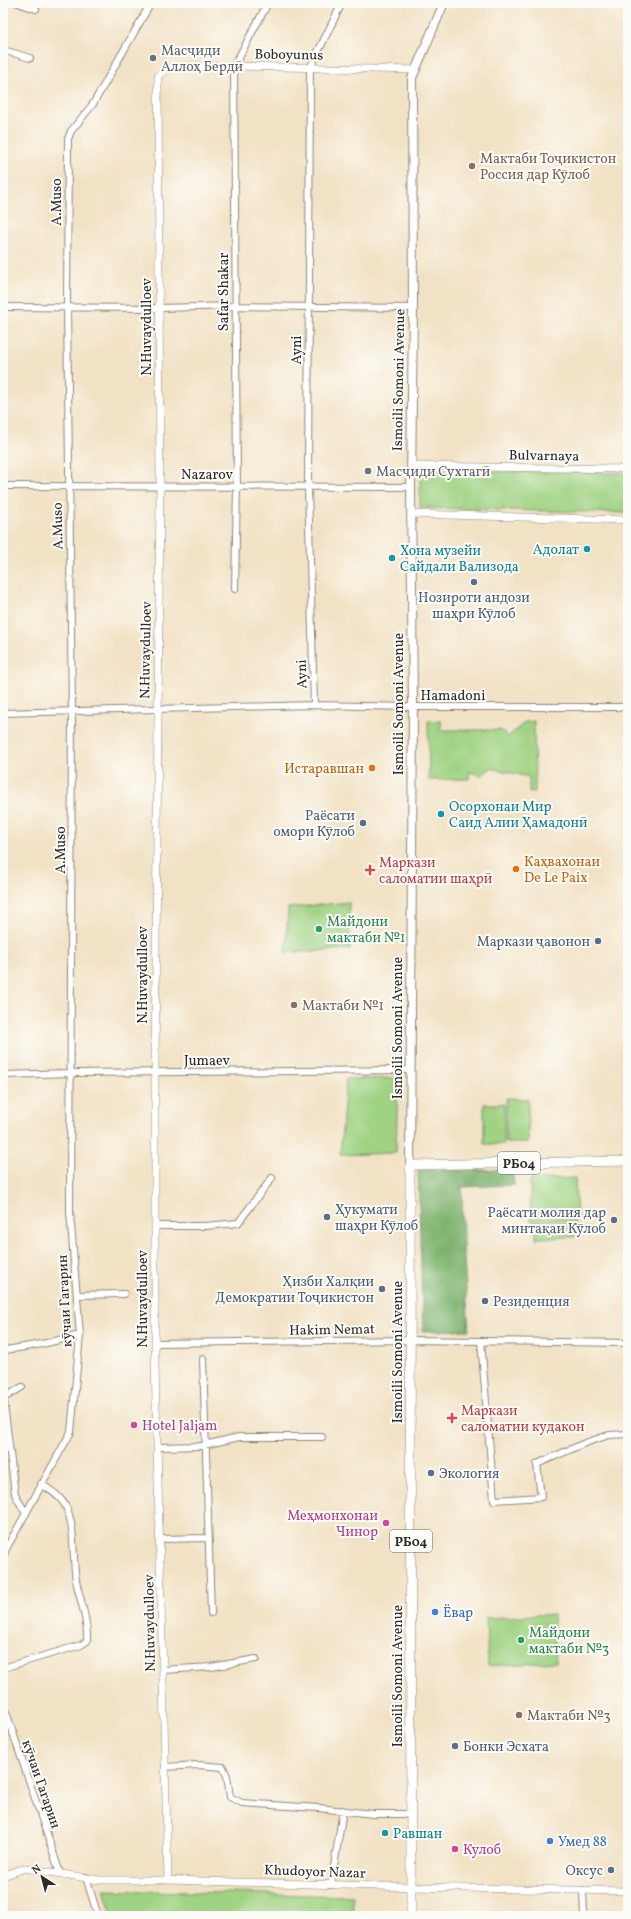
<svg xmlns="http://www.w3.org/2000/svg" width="631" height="1919" viewBox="0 0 631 1919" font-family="Vollkorn,serif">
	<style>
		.green { fill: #9fd282; stroke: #657e56 }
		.forest { fill: #7fb470; stroke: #55704e }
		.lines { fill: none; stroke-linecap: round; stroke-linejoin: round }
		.minor-casing { stroke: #8e8678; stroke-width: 8 }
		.tertiary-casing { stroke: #8e8678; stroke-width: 8 }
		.secondary-casing { stroke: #8e8678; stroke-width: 10 }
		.primary-casing { stroke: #8e8678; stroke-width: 10 }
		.minor { stroke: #fff; stroke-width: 6 }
		.tertiary { stroke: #fff; stroke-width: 7 }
		.secondary { stroke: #fff; stroke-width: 8 }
		.primary { stroke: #fff; stroke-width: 9 }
		.worship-dot { fill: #6b7280; stroke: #fdfcf7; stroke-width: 1.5 }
		.education-dot { fill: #8d6e63; stroke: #fdfcf7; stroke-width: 1.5 }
		.culture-dot { fill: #0f9aa8; stroke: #fdfcf7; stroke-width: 1.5 }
		.service-dot { fill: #5c6f8a; stroke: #fdfcf7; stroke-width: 1.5 }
		.food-dot { fill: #e8710a; stroke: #fdfcf7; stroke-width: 1.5 }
		.health-dot { fill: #e0444e; stroke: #fdfcf7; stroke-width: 1.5 }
		.leisure-dot { fill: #2e9e5b; stroke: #fdfcf7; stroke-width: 1.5 }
		.hotel-dot { fill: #d1479c; stroke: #fdfcf7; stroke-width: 1.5 }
		.shop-dot { fill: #3f7fe0; stroke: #fdfcf7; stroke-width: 1.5 }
		.labels { text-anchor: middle; stroke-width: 4; stroke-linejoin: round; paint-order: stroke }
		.shield { fill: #fdfcf7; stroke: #6a6a68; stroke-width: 1 }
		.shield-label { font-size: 13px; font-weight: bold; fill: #2b2b2b }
		.worship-label { font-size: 14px; fill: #5b616d; stroke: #fdfcf7; text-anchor: start }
		.street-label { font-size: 14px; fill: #2b2b2b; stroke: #fdfcf7 }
		.education-label { font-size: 14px; fill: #785e54; stroke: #fdfcf7; text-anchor: start }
		.culture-label { font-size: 14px; fill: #0d838f; stroke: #fdfcf7; text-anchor: start }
		.service-label { font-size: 14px; fill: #4e5e75; stroke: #fdfcf7; text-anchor: end }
		.food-label { font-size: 14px; fill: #c56008; stroke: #fdfcf7; text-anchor: end }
		.health-label { font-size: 14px; fill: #be3a42; stroke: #fdfcf7; text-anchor: start }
		.leisure-label { font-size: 14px; fill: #27864d; stroke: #fdfcf7; text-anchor: start }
		.hotel-label { font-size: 14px; fill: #b23c85; stroke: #fdfcf7; text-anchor: start }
		.shop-label { font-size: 14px; fill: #366cbe; stroke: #fdfcf7; text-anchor: start }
	</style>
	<rect width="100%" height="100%" fill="#fdfcf7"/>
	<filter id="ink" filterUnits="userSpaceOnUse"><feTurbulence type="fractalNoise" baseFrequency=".025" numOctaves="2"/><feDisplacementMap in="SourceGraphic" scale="8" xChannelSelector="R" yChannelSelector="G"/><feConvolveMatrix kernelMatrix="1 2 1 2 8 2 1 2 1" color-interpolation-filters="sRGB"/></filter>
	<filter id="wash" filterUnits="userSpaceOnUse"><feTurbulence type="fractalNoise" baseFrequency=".012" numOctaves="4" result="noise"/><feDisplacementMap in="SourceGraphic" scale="16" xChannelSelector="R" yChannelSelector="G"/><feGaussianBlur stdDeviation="0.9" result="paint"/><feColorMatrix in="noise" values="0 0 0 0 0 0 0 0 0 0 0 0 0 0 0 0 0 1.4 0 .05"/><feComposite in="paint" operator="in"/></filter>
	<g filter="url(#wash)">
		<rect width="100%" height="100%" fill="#f2e2c5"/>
		<path class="green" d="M420,471L628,473V513L420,508Z
			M441,720V730H501L508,737L525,722L534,721L535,792L529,793V777L491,768L482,775L469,772V779L429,780L428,721Z
			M349,902L350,949L286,953L288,908Z
			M398,1078L396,1153L340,1155L346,1079Z
			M506,1098L528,1099V1143H506Z
			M484,1104H504V1144H484Z
			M575,1178L577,1219L531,1221L530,1180Z
			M575,1222V1237L536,1238L535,1223Z
			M553,1614L556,1662L488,1666L486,1618Z
			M104,1890L353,1896V1916H112Z"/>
		<path class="forest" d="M418,1170H512L514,1185L462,1187L463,1246L469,1330L423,1331Z"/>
	</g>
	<g filter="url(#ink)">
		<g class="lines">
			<defs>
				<path id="minor" d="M18,3L36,9
					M3,50L30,58
					M3,307L159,308L235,306L413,308
					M3,486L411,487
					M235,589L237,486L234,66L268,3
					M314,705L308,487L310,68L342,3
					M3,713L314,705L413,707H628
					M3,1075L72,1073L411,1070
					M155,1226H205L238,1223L272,1178
					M77,1295L124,1294
					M481,1341L494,1500L541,1497L537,1464L585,1443L609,1435L628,1434
					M155,1343L411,1340L628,1343
					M6,1350L42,1344L80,1335
					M203,1359L211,1613
					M22,1387L4,1398L5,1412L15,1494L26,1514
					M158,1447L200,1446L239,1437H322
					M160,1539L207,1538
					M3,1558L6,1549L71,1432L80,1335L70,1212L72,711L67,306L68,139L71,131L93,104L151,3
					M3,1668L81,1645L87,1641C88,1620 80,1600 76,1580C72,1556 76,1529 66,1507C61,1496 51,1491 41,1484
					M163,1670L211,1667L256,1659
					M3,1703L60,1873
					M165,1767L198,1765L223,1767L227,1776L230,1797L242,1803L318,1808L373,1814H411
					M86,1877L98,1916
					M331,1885L343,1810
					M583,1890L584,1916"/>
				<path id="tertiary" d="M411,466L628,469
					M411,514L628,520
					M3,1876L25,1868L99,1880H168L411,1887L628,1891
					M168,1880L155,1363V1072L160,487L158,76L169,67L234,66L416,70"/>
				<path id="secondary" d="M410,1165L413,707L411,487L413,308L412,78L444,3"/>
				<path id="primary" d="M411,1916L410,1165L628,1161"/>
			</defs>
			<use href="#minor" class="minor-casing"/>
			<use href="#tertiary" class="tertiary-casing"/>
			<use href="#secondary" class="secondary-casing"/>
			<use href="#primary" class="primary-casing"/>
			<use href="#minor" class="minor"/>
			<use href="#tertiary" class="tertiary"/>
			<use href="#secondary" class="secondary"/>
			<use href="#primary" class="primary"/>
		</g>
	</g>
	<g class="worship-dot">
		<circle cx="153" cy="58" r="4"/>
		<circle cx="368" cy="471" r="4"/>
	</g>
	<g class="education-dot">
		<circle cx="472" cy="166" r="4"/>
		<circle cx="294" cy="1005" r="4"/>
		<circle cx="519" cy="1715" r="4"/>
	</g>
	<g class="culture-dot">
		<circle cx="587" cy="549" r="4"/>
		<circle cx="392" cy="558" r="4"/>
		<circle cx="441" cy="814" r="4"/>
		<circle cx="385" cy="1833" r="4"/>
	</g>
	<g class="service-dot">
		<circle cx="474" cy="582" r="4"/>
		<circle cx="363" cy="823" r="4"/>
		<circle cx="598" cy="941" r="4"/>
		<circle cx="327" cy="1217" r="4"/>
		<circle cx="614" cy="1220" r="4"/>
		<circle cx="382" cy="1289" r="4"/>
		<circle cx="485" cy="1301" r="4"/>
		<circle cx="431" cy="1473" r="4"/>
		<circle cx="455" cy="1746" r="4"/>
		<circle cx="611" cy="1870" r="4"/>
	</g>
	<g class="food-dot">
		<circle cx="372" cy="768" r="4"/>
		<circle cx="516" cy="869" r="4"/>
	</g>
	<g class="health-dot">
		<path d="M368 864h4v4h4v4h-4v4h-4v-4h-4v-4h4z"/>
		<path d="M450 1412h4v4h4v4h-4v4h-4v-4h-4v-4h4z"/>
	</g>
	<g class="leisure-dot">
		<circle cx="319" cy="929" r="4"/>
		<circle cx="521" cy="1640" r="4"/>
	</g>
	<g class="hotel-dot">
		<circle cx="134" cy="1425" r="4"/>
		<circle cx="386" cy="1523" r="4"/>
		<circle cx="455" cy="1849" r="4"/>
	</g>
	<g class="shop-dot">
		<circle cx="435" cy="1612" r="4"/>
		<circle cx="550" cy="1841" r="4"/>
	</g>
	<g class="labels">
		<g class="shield">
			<rect x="498" y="1152" width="42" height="22" rx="3"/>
			<rect x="390" y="1530" width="42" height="22" rx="3"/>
		</g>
		<g class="shield-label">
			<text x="519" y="1168">РБ04</text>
			<text x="411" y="1546">РБ04</text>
		</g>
		<g class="worship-label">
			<text x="161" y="55">Масҷиди<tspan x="161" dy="16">Аллоҳ Бердӣ</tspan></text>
			<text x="376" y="476">Масҷиди Сухтагӣ</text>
		</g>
		<g class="street-label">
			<text transform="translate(289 54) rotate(1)" y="5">Boboyunus</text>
			<text transform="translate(56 202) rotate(-90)" y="5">A.Muso</text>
			<text transform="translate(223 292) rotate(-90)" y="5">Safar Shakar</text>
			<text transform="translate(146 327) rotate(-90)" y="5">N.Huvaydulloev</text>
			<text transform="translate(296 350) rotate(-90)" y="5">Ayni</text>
			<text transform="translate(398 380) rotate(-89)" y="5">Ismoili Somoni Avenue</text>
			<text transform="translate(544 455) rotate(1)" y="5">Bulvarnaya</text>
			<text x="207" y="479">Nazarov</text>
			<text transform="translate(57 526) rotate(-91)" y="5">A.Muso</text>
			<text transform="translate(145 650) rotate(-89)" y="5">N.Huvaydulloev</text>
			<text transform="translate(301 674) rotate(-92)" y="5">Ayni</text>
			<text x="453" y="700">Hamadoni</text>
			<text transform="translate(398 704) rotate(-90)" y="5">Ismoili Somoni Avenue</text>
			<text transform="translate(60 850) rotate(-90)" y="5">A.Muso</text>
			<text transform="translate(142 975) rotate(-90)" y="5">N.Huvaydulloev</text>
			<text transform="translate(397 1028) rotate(-90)" y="5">Ismoili Somoni Avenue</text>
			<text x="207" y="1065">Jumaev</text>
			<text transform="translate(142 1299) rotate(-90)" y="5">N.Huvaydulloev</text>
			<text transform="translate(64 1301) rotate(-93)" y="5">кӯчаи Гагарин</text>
			<text transform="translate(332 1329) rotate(-1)" y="5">Hakim Nemat</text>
			<text transform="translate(397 1352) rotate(-90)" y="5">Ismoili Somoni Avenue</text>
			<text transform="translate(149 1623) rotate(-91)" y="5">N.Huvaydulloev</text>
			<text transform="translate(397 1676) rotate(-90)" y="5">Ismoili Somoni Avenue</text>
			<text transform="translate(42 1784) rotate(71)" y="5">кӯчаи Гагарин</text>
			<text transform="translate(315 1871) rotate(2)" y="5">Khudoyor Nazar</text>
		</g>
		<g class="education-label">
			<text x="480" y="163">Мактаби Тоҷикистон<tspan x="480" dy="16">Россия дар Кӯлоб</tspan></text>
			<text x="302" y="1010">Мактаби №1</text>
			<text x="527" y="1720">Мактаби №3</text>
		</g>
		<g class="culture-label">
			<text x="579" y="554" text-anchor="end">Адолат</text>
			<text x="400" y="555">Хона музейи<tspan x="400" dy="16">Сайдали Вализода</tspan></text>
			<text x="449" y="811">Осорхонаи Мир<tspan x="449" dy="16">Саид Алии Ҳамадонӣ</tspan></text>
			<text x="393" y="1838">Равшан</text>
		</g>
		<g class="service-label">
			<text x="474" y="602" text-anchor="middle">Нозироти андози<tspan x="474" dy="16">шаҳри Кӯлоб</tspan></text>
			<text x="355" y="820">Раёсати<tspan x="355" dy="16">омори Кӯлоб</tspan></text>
			<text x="590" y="946">Маркази ҷавонон</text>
			<text x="335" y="1214" text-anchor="start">Ҳукумати<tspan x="335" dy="16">шаҳри Кӯлоб</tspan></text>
			<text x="606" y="1217">Раёсати молия дар<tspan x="606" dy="16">минтақаи Кӯлоб</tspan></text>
			<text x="374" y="1286">Ҳизби Халқии<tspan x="374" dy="16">Демократии Тоҷикистон</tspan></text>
			<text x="493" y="1306" text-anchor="start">Резиденция</text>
			<text x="439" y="1478" text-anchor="start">Экология</text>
			<text x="463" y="1751" text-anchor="start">Бонки Эсхата</text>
			<text x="603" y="1875">Оксус</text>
		</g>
		<g class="food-label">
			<text x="364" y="773">Истаравшан</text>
			<text x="524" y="866" text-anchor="start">Каҳвахонаи<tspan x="524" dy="16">De Le Paix</tspan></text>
		</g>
		<g class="health-label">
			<text x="379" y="867">Маркази<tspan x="379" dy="16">саломатии шаҳрӣ</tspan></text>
			<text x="461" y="1415">Маркази<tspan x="461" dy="16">саломатии кудакон</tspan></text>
		</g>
		<g class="leisure-label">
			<text x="327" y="926">Майдони<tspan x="327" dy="16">мактаби №1</tspan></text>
			<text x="529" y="1637">Майдони<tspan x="529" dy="16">мактаби №3</tspan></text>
		</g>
		<g class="hotel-label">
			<text x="142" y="1430">Hotel Jaljam</text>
			<text x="378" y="1520" text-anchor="end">Меҳмонхонаи<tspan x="378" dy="16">Чинор</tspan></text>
			<text x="463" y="1854">Кулоб</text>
		</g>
		<g class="shop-label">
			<text x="443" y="1617">Ёвар</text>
			<text x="558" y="1846">Умед 88</text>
		</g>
	</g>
	<rect width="631" height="1919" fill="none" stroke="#fdfcf7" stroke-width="16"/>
	<g transform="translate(42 1877) rotate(324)" stroke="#fdfcf7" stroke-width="3" paint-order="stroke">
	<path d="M0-3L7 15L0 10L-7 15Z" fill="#2b2b2b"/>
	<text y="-6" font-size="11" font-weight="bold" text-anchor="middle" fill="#2b2b2b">N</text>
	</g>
</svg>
